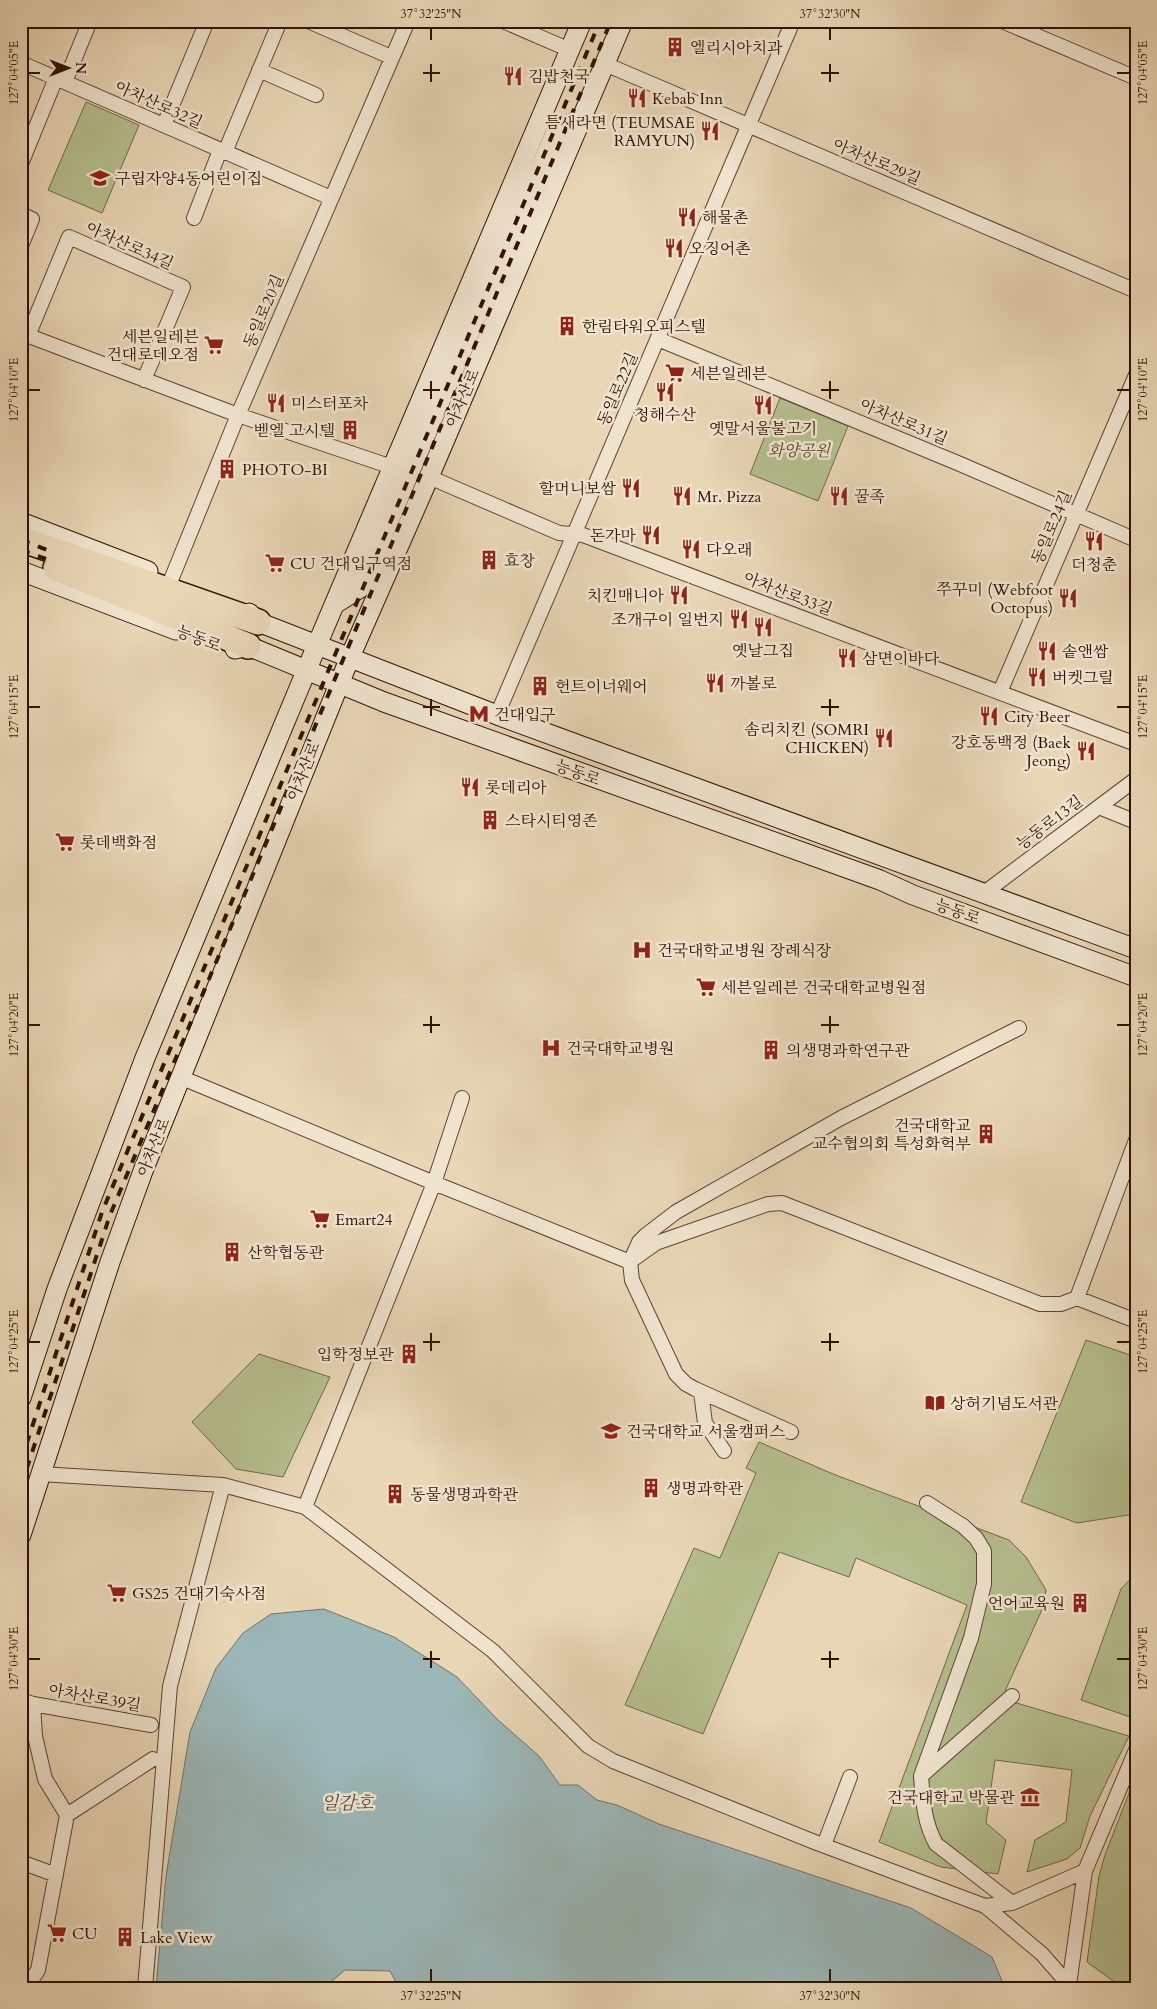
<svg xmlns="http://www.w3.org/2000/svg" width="1157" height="2009" viewBox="0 0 1157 2009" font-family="Cardo,'Noto Serif KR',serif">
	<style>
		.green { fill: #b5be8e; stroke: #726848 }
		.water { fill: #9bb7b8; stroke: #70756f }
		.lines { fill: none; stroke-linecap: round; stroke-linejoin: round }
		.street-casing { stroke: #5d432f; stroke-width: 16 }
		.secondary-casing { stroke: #2f1202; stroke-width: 21 }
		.highway-casing { stroke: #2f1202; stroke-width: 28 }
		.street { stroke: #f0e4cf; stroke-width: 14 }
		.secondary { stroke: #f0e4cf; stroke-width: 19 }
		.highway { stroke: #e8d6b5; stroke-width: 25 }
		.rail { stroke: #2f1202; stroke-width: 4; stroke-dasharray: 9 9; stroke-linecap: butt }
		.ticks { fill: none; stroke: #2f1202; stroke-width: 2 }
		.labels { text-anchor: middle; stroke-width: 5; stroke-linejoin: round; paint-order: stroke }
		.poi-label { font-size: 16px; fill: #2f1202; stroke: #f0e4cf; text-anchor: start }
		.street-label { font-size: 16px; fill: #2f1202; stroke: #f0e4cf }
		.park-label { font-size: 16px; font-style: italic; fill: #57462c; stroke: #f0e4cf }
		.water-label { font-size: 18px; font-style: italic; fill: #554c42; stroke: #f0e4cf }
		.neatline { fill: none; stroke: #2f1202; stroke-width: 2 }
		.ticks-label { font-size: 12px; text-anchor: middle; fill: #2f1202 }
	</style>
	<rect width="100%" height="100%" fill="#e8d6b5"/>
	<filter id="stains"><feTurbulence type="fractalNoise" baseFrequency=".004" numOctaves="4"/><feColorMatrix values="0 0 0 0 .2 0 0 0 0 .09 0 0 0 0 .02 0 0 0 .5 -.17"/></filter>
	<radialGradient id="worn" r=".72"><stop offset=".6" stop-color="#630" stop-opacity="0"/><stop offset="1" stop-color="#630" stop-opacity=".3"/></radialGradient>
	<path class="green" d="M86,102L139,125L102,213L48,190Z
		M780,398L848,426L818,501L750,474Z
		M1086,1340L1136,1357V1523L1128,1515L1077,1523L1021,1502Z
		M259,1354L330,1377L283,1477L236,1469L192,1422Z
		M759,1442L833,1474L1009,1540L1026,1557L1046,1590L1041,1612L1005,1691L1013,1702L1129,1736L1090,1816L1080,1848L1067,1859L1027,1872L1035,1840L1066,1822L1072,1770L995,1760L986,1823L1006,1840L998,1874L941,1867L879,1842L967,1605L856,1558L849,1577L779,1552L703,1734L625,1705L694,1548L720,1558L756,1473L746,1468Z
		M1136,1573V1719L1081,1700L1121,1589Z
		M1136,1775V1988H1123L1087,1962L1099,1876L1105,1855Z"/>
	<path class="water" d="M324,1609L394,1637L457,1677L497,1719L539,1756L560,1785H578L597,1800L617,1805L659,1824L911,1908L992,1957L1005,1988H399L390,1971L345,1970L333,1980L332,1988H156L166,1876L190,1732L216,1668L243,1633L271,1614Z"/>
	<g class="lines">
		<defs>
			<path id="street" d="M308,21L391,57
				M503,21L570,50
				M1002,21L1136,78
				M21,63L331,198
				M605,64L1136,291
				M259,70L316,95
				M65,82L90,21
				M164,125L207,21
				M225,152L280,21
				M21,164L56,78
				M21,214L32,219L21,246
				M194,218L220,150
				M21,333L238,415L392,467
				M28,336L69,237L183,287L144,380
				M658,339L960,464L1136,540
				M429,477L559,533L583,535L1136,744
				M171,580L238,415L408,21
				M1000,692L1136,375
				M497,715L793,21
				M1099,807L1136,822
				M984,893L1136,779
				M180,1077L434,1183L630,1262
				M632,1260L656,1243L768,1204L782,1203L1040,1304H1061L1077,1298L1136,1140
				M1077,1298L1136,1321
				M701,1392L705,1423L724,1451
				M791,1432L695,1389L686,1384L676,1374L632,1280L630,1262L639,1242L646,1235L676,1212L841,1118L1019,1028
				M40,1474L223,1485
				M927,1503L963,1526L976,1538L984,1551V1584L971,1638L921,1776L1012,1696
				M305,1507L434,1183L462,1098
				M21,1700L33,1704L35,1736L45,1779L67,1815L38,1970L26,1988
				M33,1704L151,1725
				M921,1776C923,1801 924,1822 936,1844L1012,1903L985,1906
				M67,1815L153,1759
				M824,1845L850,1777
				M21,1862L56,1875
				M1085,1871L1136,1750
				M1012,1903L1085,1871L1069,1985
				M145,1988L170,1686L223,1485L305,1507L493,1651L588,1746L613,1761L817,1843L985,1906L1042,1954L1069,1985"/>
			<path id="secondary" d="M21,522L148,571
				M21,571L176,630
				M335,604L360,588L557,129L580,121
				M249,613L258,622L276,629L497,715L1136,949
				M235,649L248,646L384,702L880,880L913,895L1136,977
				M21,1398L57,1289L145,1058L317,645L582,21
				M21,1535L110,1262L143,1171L350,657L429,477L623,21"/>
			<path id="highway" d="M21,539L258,622
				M56,568L248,646"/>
		</defs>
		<use href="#street" class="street-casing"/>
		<use href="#secondary" class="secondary-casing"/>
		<use href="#highway" class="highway-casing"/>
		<use href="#street" class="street"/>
		<use href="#secondary" class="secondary"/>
		<use href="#highway" class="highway"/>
		<path class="rail" d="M21,540L50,551
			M21,550L46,559
			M21,1461L102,1212L600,21
			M21,1486L110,1215L611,21"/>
	</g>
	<path class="ticks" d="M431,28V40M830,28V40M431,64V82M830,64V82M28,73H40M423,73H440M821,73H839M1117,73H1130M431,381V399M830,381V399M28,390H40M423,390H440M821,390H839M1117,390H1130M431,699V716M830,699V716M28,707H40M423,707H440M821,707H839M1117,707H1130M431,1016V1033M830,1016V1033M28,1025H40M423,1025H440M821,1025H839M1117,1025H1130M431,1333V1351M830,1333V1351M28,1342H40M423,1342H440M821,1342H839M1117,1342H1130M431,1651V1668M830,1651V1668M28,1659H40M423,1659H440M821,1659H839M1117,1659H1130M431,1969V1982M830,1969V1982"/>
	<defs>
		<symbol id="building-bare" viewBox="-9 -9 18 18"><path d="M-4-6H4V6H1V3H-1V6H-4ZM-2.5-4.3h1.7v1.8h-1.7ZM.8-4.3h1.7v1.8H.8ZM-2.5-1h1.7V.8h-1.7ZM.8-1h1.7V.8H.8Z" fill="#8f2418" stroke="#f0e4cf" stroke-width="2.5" paint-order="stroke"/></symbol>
		<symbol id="restaurant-bare" viewBox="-9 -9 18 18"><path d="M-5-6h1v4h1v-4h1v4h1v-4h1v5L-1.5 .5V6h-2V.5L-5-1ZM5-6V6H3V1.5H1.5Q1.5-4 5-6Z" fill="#8f2418" stroke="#f0e4cf" stroke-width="2.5" paint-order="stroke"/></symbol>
		<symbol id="school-bare" viewBox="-9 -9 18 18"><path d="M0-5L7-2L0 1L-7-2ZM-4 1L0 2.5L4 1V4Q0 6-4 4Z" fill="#8f2418" stroke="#f0e4cf" stroke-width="2.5" paint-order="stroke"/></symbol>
		<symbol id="supermarket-bare" viewBox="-9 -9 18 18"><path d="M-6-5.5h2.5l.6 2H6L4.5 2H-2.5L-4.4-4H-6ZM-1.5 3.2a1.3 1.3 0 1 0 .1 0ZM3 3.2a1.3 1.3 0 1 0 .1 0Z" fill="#8f2418" stroke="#f0e4cf" stroke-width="2.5" paint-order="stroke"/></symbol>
		<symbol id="metro-bare" viewBox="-9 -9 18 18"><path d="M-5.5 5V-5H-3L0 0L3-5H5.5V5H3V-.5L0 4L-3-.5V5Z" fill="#8f2418" stroke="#f0e4cf" stroke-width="2.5" paint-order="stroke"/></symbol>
		<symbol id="hospital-bare" viewBox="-9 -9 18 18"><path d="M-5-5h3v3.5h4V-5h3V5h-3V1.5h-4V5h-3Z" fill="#8f2418" stroke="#f0e4cf" stroke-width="2.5" paint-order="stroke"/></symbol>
		<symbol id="library-bare" viewBox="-9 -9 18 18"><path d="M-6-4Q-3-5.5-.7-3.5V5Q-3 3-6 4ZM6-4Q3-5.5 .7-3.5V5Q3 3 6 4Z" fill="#8f2418" stroke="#f0e4cf" stroke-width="2.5" paint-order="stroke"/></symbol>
		<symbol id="university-bare" viewBox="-9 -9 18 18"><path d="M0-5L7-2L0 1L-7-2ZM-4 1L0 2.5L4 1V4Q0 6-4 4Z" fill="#8f2418" stroke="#f0e4cf" stroke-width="2.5" paint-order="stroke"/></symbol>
		<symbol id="museum-bare" viewBox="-9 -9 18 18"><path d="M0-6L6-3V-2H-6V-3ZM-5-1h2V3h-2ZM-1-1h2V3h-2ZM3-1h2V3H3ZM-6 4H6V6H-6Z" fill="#8f2418" stroke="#f0e4cf" stroke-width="2.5" paint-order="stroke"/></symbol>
	</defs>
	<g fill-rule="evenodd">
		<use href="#building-bare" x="661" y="33" width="28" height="28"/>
		<use href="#restaurant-bare" x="499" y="62" width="28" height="28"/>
		<use href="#restaurant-bare" x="623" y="84" width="28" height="28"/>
		<use href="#restaurant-bare" x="696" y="117" width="28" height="28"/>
		<use href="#school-bare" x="86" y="164" width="28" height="28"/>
		<use href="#restaurant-bare" x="673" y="203" width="28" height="28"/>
		<use href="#restaurant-bare" x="660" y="234" width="28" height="28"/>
		<use href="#building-bare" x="553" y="312" width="28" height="28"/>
		<use href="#supermarket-bare" x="200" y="331" width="28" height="28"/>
		<use href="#supermarket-bare" x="661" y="359" width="28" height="28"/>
		<use href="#restaurant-bare" x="651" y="378" width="28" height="28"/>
		<use href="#restaurant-bare" x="262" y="389" width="28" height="28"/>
		<use href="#restaurant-bare" x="749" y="391" width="28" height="28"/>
		<use href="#building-bare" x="336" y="416" width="28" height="28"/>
		<use href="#building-bare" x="213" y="455" width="28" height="28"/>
		<use href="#restaurant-bare" x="617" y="474" width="28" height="28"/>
		<use href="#restaurant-bare" x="668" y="482" width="28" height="28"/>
		<use href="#restaurant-bare" x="825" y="482" width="28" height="28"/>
		<use href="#restaurant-bare" x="637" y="521" width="28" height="28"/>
		<use href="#restaurant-bare" x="1080" y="527" width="28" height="28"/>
		<use href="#restaurant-bare" x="677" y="535" width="28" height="28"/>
		<use href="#building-bare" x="475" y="546" width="28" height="28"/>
		<use href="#supermarket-bare" x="261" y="549" width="28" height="28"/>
		<use href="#restaurant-bare" x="665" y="581" width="28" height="28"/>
		<use href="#restaurant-bare" x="1054" y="584" width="28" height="28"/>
		<use href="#restaurant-bare" x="725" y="605" width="28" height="28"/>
		<use href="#restaurant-bare" x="749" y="613" width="28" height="28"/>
		<use href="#restaurant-bare" x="1033" y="637" width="28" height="28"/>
		<use href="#restaurant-bare" x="833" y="644" width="28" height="28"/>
		<use href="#restaurant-bare" x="1023" y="663" width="28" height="28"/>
		<use href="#restaurant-bare" x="701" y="669" width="28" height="28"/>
		<use href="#building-bare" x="526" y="672" width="28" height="28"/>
		<use href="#metro-bare" x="465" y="700" width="28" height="28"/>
		<use href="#restaurant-bare" x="975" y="702" width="28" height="28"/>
		<use href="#restaurant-bare" x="870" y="724" width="28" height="28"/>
		<use href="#restaurant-bare" x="1072" y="737" width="28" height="28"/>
		<use href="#restaurant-bare" x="456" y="773" width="28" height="28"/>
		<use href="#building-bare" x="476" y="806" width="28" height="28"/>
		<use href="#supermarket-bare" x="51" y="828" width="28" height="28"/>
		<use href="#hospital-bare" x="628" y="936" width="28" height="28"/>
		<use href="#supermarket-bare" x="692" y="973" width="28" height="28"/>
		<use href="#hospital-bare" x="537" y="1034" width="28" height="28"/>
		<use href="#building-bare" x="757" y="1036" width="28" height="28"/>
		<use href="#building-bare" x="972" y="1120" width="28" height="28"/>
		<use href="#supermarket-bare" x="306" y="1205" width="28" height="28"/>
		<use href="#building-bare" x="218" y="1238" width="28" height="28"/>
		<use href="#building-bare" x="395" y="1340" width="28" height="28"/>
		<use href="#library-bare" x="921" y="1389" width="28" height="28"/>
		<use href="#university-bare" x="597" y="1417" width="28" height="28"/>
		<use href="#building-bare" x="637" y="1474" width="28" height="28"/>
		<use href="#building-bare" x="381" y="1480" width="28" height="28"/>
		<use href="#supermarket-bare" x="103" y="1579" width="28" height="28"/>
		<use href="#building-bare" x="1066" y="1589" width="28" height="28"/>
		<use href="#museum-bare" x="1016" y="1783" width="28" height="28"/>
		<use href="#supermarket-bare" x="43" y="1919" width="28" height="28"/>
		<use href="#building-bare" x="111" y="1923" width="28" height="28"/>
	</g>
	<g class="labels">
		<g class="poi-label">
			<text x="690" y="53">엘리시아치과</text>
			<text x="528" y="82">김밥천국</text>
			<text x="652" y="104">Kebab Inn</text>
			<text x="695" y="128" text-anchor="end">틈새라면 (TEUMSAE<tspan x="695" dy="18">RAMYUN)</tspan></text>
			<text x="115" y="184">구립자양4동어린이집</text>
			<text x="702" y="223">해물촌</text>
			<text x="689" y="254">오징어촌</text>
			<text x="582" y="332">한림타워오피스텔</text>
			<text x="199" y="342" text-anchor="end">세븐일레븐<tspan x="199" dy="18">건대로데오점</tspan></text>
			<text x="690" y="379">세븐일레븐</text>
			<text x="291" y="409">미스터포차</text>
			<text x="665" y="420" text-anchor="middle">청해수산</text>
			<text x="763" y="434" text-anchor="middle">옛말서울불고기</text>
			<text x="335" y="436" text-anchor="end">벧엘 고시텔</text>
			<text x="242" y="475">PHOTO-BI</text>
			<text x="616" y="494" text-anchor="end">할머니보쌈</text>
			<text x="697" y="502">Mr. Pizza</text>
			<text x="854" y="502">꿀족</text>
			<text x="636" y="541" text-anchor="end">돈가마</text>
			<text x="706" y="555">다오래</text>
			<text x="504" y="566">효창</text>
			<text x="290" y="569">CU 건대입구역점</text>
			<text x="1094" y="570" text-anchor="middle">더청춘</text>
			<text x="1053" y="595" text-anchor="end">쭈꾸미 (Webfoot<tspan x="1053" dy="18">Octopus)</tspan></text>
			<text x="664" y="601" text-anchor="end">치킨매니아</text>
			<text x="724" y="625" text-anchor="end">조개구이 일번지</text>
			<text x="763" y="656" text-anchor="middle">옛날그집</text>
			<text x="1062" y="657">솥앤쌈</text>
			<text x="862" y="664">삼면이바다</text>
			<text x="1052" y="683">버켓그릴</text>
			<text x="730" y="689">까볼로</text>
			<text x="555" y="692">헌트이너웨어</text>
			<text x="494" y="720">건대입구</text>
			<text x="1004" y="722">City Beer</text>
			<text x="869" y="735" text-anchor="end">솜리치킨 (SOMRI<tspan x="869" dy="18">CHICKEN)</tspan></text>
			<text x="1071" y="748" text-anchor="end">강호동백정 (Baek<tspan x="1071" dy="18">Jeong)</tspan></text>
			<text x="485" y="793">롯데리아</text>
			<text x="505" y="826">스타시티영존</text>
			<text x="80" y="848">롯데백화점</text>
			<text x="657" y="956">건국대학교병원 장례식장</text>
			<text x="721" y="993">세븐일레븐 건국대학교병원점</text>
			<text x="566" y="1054">건국대학교병원</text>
			<text x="786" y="1056">의생명과학연구관</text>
			<text x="971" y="1131" text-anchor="end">건국대학교<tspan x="971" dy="18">교수협의회 특성화헉부</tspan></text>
			<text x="335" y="1225">Emart24</text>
			<text x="247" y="1258">산학협동관</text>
			<text x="394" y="1360" text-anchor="end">입학정보관</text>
			<text x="950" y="1409">상허기념도서관</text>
			<text x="626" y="1437">건국대학교 서울캠퍼스</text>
			<text x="666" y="1494">생명과학관</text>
			<text x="410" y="1500">동물생명과학관</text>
			<text x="132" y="1599">GS25 건대기숙사점</text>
			<text x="1065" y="1609" text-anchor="end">언어교육원</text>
			<text x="1015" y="1803" text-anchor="end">건국대학교 박물관</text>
			<text x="72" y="1939">CU</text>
			<text x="140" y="1943">Lake View</text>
		</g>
		<g class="street-label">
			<text transform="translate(159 104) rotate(24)" y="6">아차산로32길</text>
			<text transform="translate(877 161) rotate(23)" y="6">아차산로29길</text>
			<text transform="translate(130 245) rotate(24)" y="6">아차산로34길</text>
			<text transform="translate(263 311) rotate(-67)" y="6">동일로20길</text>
			<text transform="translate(617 389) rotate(-67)" y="6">동일로22길</text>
			<text transform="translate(462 398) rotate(-67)" y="6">아차산로</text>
			<text transform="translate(904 421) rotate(23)" y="6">아차산로31길</text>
			<text transform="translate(1051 527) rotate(-67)" y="6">동일로24길</text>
			<text transform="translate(788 593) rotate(21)" y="6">아차산로33길</text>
			<text transform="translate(199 638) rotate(21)" y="6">능동로</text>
			<text transform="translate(303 771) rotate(-68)" y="6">아차산로</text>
			<text transform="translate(578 772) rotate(20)" y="6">능동로</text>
			<text transform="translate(1049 822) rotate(-37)" y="6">능동로13길</text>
			<text transform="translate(958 911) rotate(20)" y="6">능동로</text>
			<text transform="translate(153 1147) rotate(-68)" y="6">아차산로</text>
			<text transform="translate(95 1697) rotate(10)" y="6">아차산로39길</text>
		</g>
		<g class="park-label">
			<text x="799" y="456">화양공원</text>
		</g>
		<g class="water-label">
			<text x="347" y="1809">일감호</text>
		</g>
	</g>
	<rect width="1157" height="2009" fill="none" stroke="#e8d6b5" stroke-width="55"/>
	<g transform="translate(68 68) rotate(90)" stroke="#f0e4cf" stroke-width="4" paint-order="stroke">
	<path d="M0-4L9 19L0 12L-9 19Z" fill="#2f1202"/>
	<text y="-8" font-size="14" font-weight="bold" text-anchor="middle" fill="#2f1202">N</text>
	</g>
	<rect x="28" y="28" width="1102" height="1954" class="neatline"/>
	<g class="ticks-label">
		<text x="431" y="18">37°32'25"N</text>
		<text x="830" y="18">37°32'30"N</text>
		<text transform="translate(1143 73) rotate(-90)" y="4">127°04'05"E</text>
		<text transform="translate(14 73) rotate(-90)" y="4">127°04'05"E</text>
		<text transform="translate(1143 390) rotate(-90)" y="4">127°04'10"E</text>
		<text transform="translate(14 390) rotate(-90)" y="4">127°04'10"E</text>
		<text transform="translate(1143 707) rotate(-90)" y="4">127°04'15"E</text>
		<text transform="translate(14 707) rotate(-90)" y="4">127°04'15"E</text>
		<text transform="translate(1143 1025) rotate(-90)" y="4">127°04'20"E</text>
		<text transform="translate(14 1025) rotate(-90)" y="4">127°04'20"E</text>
		<text transform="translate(1143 1342) rotate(-90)" y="4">127°04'25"E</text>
		<text transform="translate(14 1342) rotate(-90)" y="4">127°04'25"E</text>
		<text transform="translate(1143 1659) rotate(-90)" y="4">127°04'30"E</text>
		<text transform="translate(14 1659) rotate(-90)" y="4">127°04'30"E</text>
		<text x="431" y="2000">37°32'25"N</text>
		<text x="830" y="2000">37°32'30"N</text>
	</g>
	<rect width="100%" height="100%" filter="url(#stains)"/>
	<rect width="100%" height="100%" fill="url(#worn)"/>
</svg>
